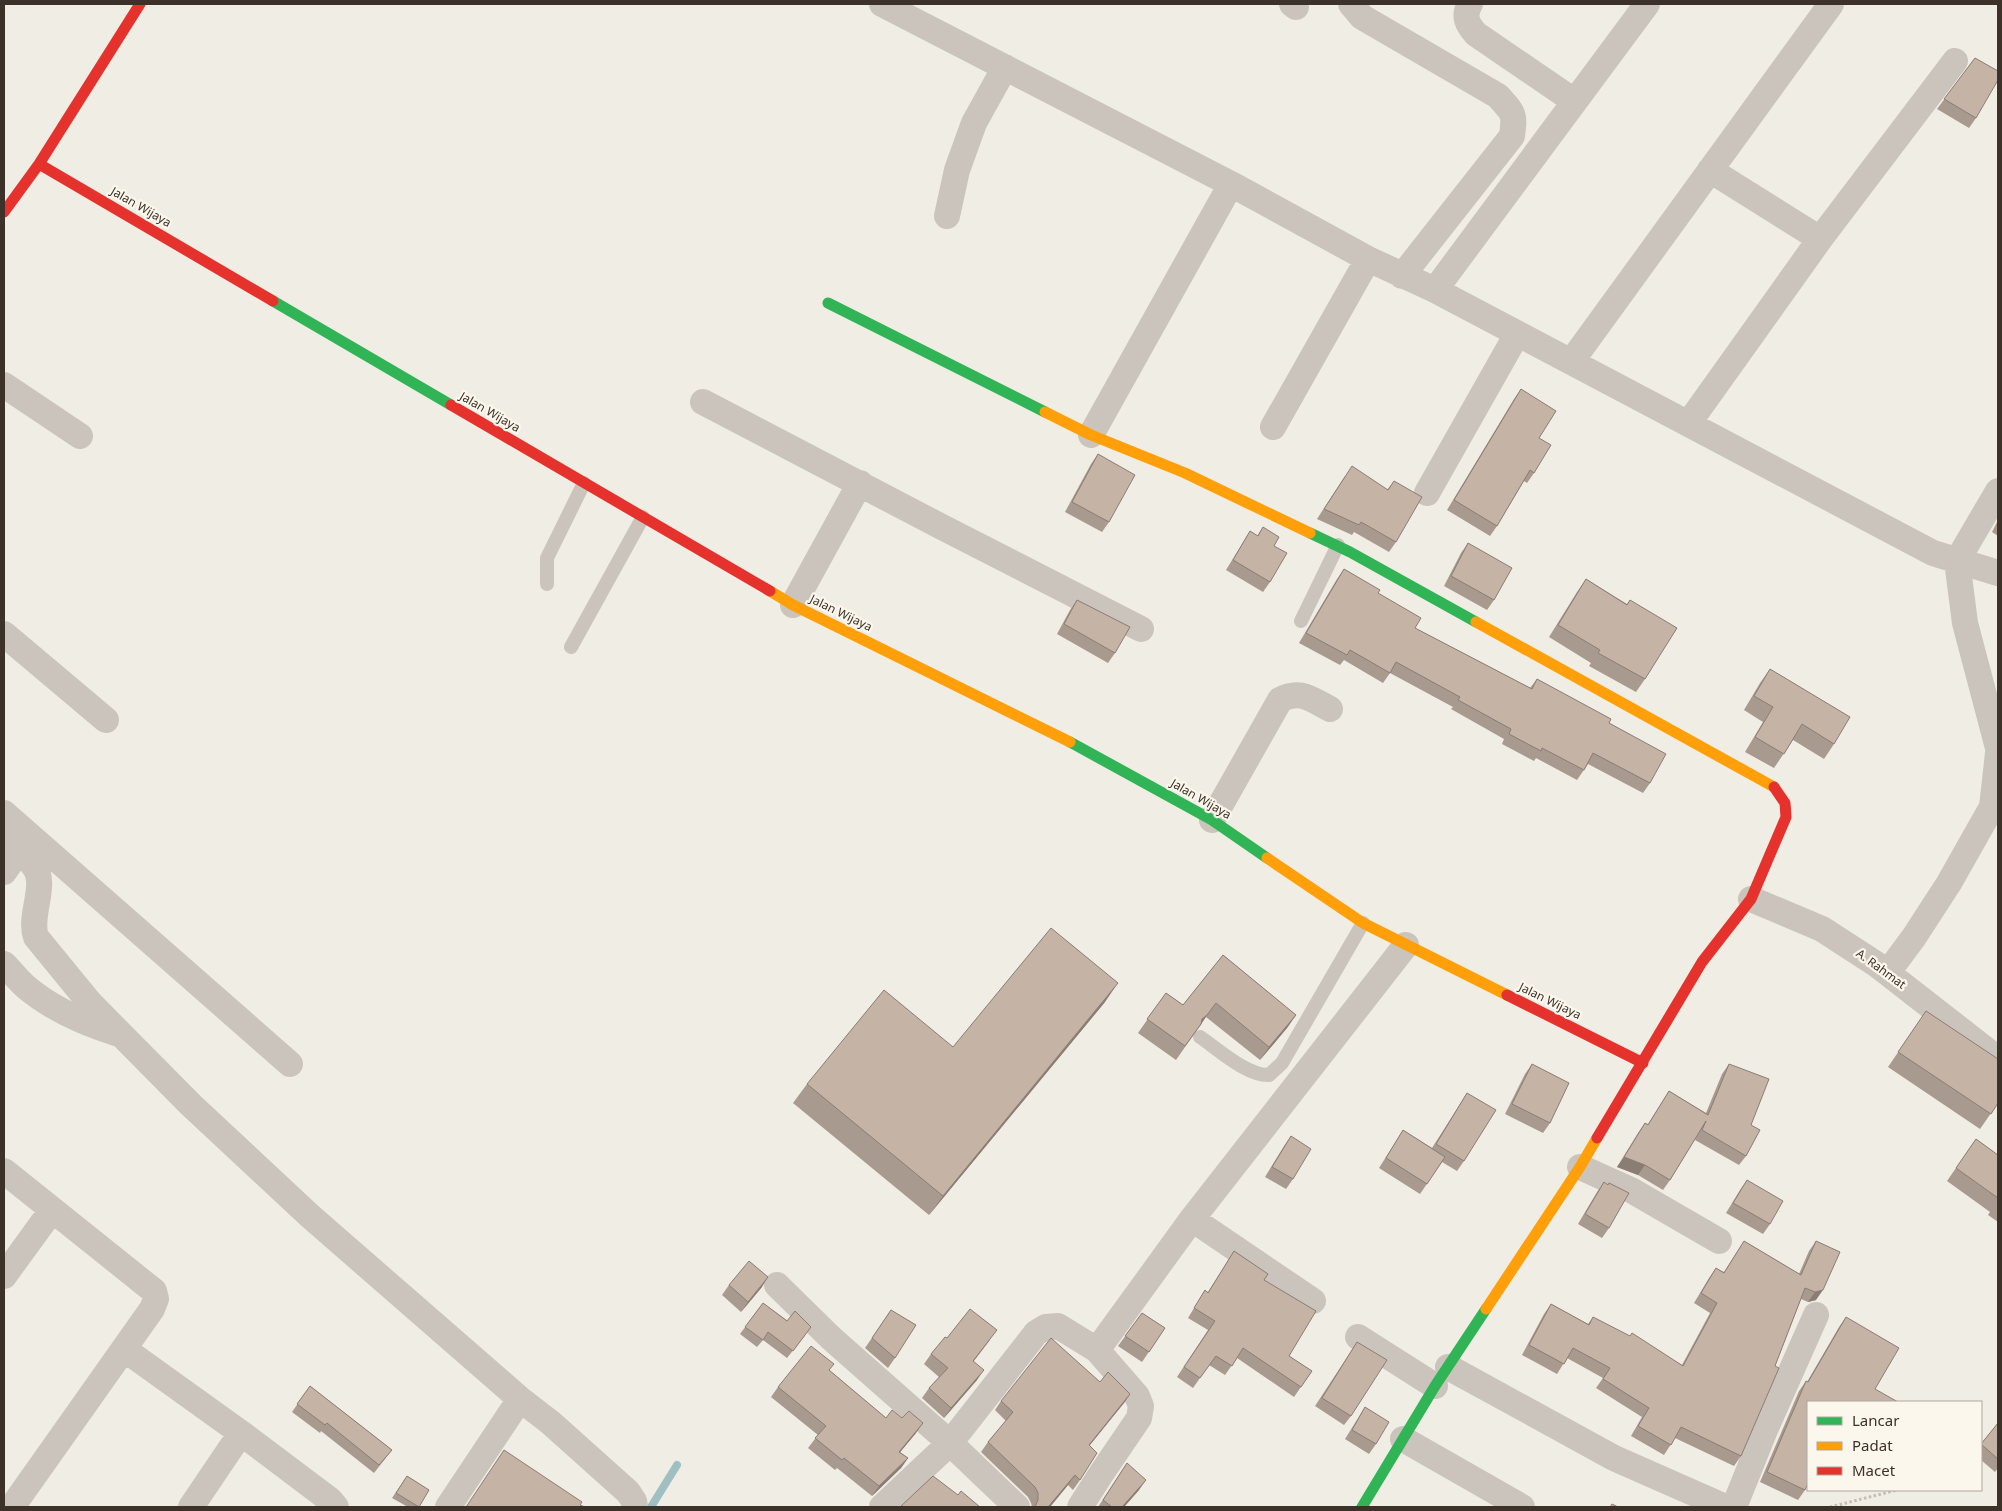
<svg xmlns="http://www.w3.org/2000/svg" width="2002" height="1511" viewBox="0 0 2002 1511" font-family="'Noto Sans',sans-serif">
	<style>
		.lines { fill: none; stroke-linecap: round; stroke-linejoin: round }
		.stream { stroke: #a0bfc3; stroke-width: 8 }
		.path { stroke: #c2bdb6; stroke-width: 3; stroke-dasharray: 2.5 2.5; stroke-linecap: butt }
		.lane { stroke: #cac4bd; stroke-width: 14 }
		.street { stroke: #cac4bd; stroke-width: 26 }
		.fast { stroke: #30b455; stroke-width: 11 }
		.slow { stroke: #ff9f0a; stroke-width: 11 }
		.jam { stroke: #e5322d; stroke-width: 11 }
		.wall { fill: #a99a8f }
		.shaded-wall { fill: #8a7d74 }
		.building { fill: #c5b3a6; stroke: #8a7d74 }
		.labels { text-anchor: middle; stroke-width: 4.5; stroke-linejoin: round; paint-order: stroke }
		.street-label { font-size: 12px; fill: #3c322a; stroke: #fcf7ed }
	</style>
	<rect width="100%" height="100%" fill="#f0ede5"/>
	<g class="lines">
		<path class="stream" d="M651,1507L677,1465"/>
		<path class="path" d="M1830,1507L1897,1490"/>
		<path class="lane" d="M547,584V558L584,483
			M1301,621L1338,545
			M571,647L643,517
			M1200,1037C1218,1049 1247,1076 1269,1075L1282,1063L1363,923"/>
		<path class="street" d="M882,4L1231,184L1368,259L1435,290L1933,553L1998,573
			M1292,4L1296,7
			M1351,4L1362,17L1498,96C1514,114 1515,113 1512,136L1402,276
			M1470,4C1463,16 1467,24 1476,34L1574,101
			M1710,170L1820,239
			M947,216L957,170L974,123L1005,67
			M1435,290L1647,4
			M1571,362L1831,4
			M4,385L80,436
			M703,402L940,526L1141,629
			M1688,424L1820,239L1955,61
			M1273,427L1368,259
			M1091,435L1231,184
			M1998,491L1957,561L1965,623L1998,748
			M1427,493L1517,334
			M793,605L860,483
			M4,634L106,720
			M4,813L290,1064
			M1212,820L1280,700C1300,689 1311,699 1330,709
			M4,839C13,847 26,855 33,865C49,883 28,915 36,937L90,1003L191,1105L310,1216L520,1399L551,1423L628,1492L634,1501L635,1507
			M4,872L18,852
			M1751,899L1822,929L1876,964L1998,1059
			M4,964C11,971 18,980 26,987C52,1009 84,1023 116,1033
			M1888,972L1914,937L1949,883L1992,807L1998,753
			M1580,1167L1631,1190L1719,1241
			M4,1171L154,1291L156,1299L152,1309L12,1507
			M1192,1219L1313,1301
			M4,1276L52,1210
			M777,1285L831,1338L950,1443L1017,1507
			M1358,1337L1435,1386
			M124,1349L241,1433L330,1500L336,1507
			M1448,1367L1614,1458L1725,1507
			M1403,1439L1522,1507
			M191,1507L241,1433
			M448,1507L520,1399
			M882,1507L950,1443L1036,1333L1046,1327L1058,1326L1097,1350L1192,1219L1406,945
			M1080,1507L1101,1474L1139,1418L1141,1406L1137,1396L1097,1350
			M1734,1507L1765,1430L1816,1315"/>
		<path class="fast" d="M273,301L451,405
			M828,303L1045,412
			M1310,533L1350,552L1476,622
			M1070,742L1212,820L1267,858
			M1362,1507L1435,1386L1486,1309"/>
		<path class="slow" d="M1045,412L1091,435L1185,473L1310,533
			M770,591L793,605L1070,742
			M1476,622L1774,787
			M1267,858L1363,923L1507,995
			M1486,1309L1580,1167L1597,1138"/>
		<path class="jam" d="M39,164L273,301
			M4,212L39,164L140,4
			M451,405L770,591
			M1507,995L1643,1063
			M1597,1138L1702,962L1751,899L1786,817L1785,803L1774,787"/>
	</g>
	<path class="wall" d="M1975,58L1976,118L1969,128L1937,109Z
		M1521,389L1539,438L1534,473L1527,483L1524,481L1497,526L1490,536L1447,510L1514,399Z
		M1098,454L1109,522L1102,532L1065,512L1091,464Z
		M1345,476L1387,490L1394,481L1396,542L1389,552L1354,532L1352,535L1317,519Z
		M1998,520V536L1992,532Z
		M1263,527L1274,546L1270,582L1263,592L1226,570L1250,531L1257,536Z
		M1468,543L1494,600L1487,610L1444,586L1461,553Z
		M1344,569L1378,593L1415,628L1530,688L1537,679L1609,723L1650,783L1643,793L1588,764L1577,780L1536,758L1534,761L1502,744L1504,739L1451,709L1453,707L1390,673L1383,683L1344,660L1340,665L1299,643L1337,579Z
		M1586,579L1627,604L1630,600L1645,679L1636,692L1589,666L1591,663L1549,637L1577,592Z
		M1077,600L1115,653L1108,663L1057,634L1070,610Z
		M1770,669L1834,744L1824,759L1793,740L1774,768L1745,752L1763,722L1744,710L1760,683Z
		M1223,955L1296,1015L1287,1028L1260,1060L1206,1017L1176,1060L1138,1033L1166,993L1183,1005Z
		M1105,1002L929,1215L793,1103L807,1084L953,1047Z
		M1916,1026L1998,1103L1980,1129L1888,1067Z
		M1532,1064L1550,1123L1543,1133L1505,1114L1525,1074Z
		M1729,1064L1751,1125L1746,1156L1739,1165L1695,1140L1697,1136L1670,1180L1663,1190L1638,1175L1617,1167L1638,1133L1645,1123L1648,1124L1669,1091L1706,1113L1722,1074Z
		M1467,1093L1464,1161L1457,1171L1442,1162L1420,1194L1379,1168L1403,1130L1432,1148Z
		M1291,1136L1293,1179L1286,1189L1265,1177L1284,1146Z
		M1976,1139L1998,1155V1222L1988,1215L1990,1212L1947,1181Z
		M1747,1180L1770,1224L1763,1234L1726,1213L1740,1190Z
		M1604,1182L1609,1228L1602,1238L1578,1224L1597,1192Z
		M1744,1241L1799,1274L1809,1251L1816,1241V1300L1808,1302L1801,1299L1775,1366L1741,1456L1734,1466L1675,1438L1664,1455L1631,1436L1642,1417L1596,1388L1603,1378L1567,1358L1557,1374L1522,1355L1544,1314L1551,1304L1588,1324L1593,1317L1682,1365L1710,1313L1694,1303L1709,1278L1716,1268L1724,1272Z
		M1234,1251L1264,1280L1289,1356L1312,1371L1294,1397L1237,1358L1225,1375L1209,1365L1193,1388L1177,1377L1208,1330L1188,1318L1205,1290L1208,1292Z
		M729,1285L762,1287L741,1312L722,1295Z
		M763,1303L806,1334L787,1358L763,1340L757,1347L740,1334Z
		M891,1310L895,1358L888,1368L865,1348Z
		M1142,1313L1165,1328L1142,1362L1118,1346Z
		M1846,1317L1808,1402L1805,1490L1798,1500L1760,1482L1799,1391L1806,1381L1807,1382L1839,1327Z
		M947,1338L990,1340L974,1361L977,1380L944,1418L922,1398L929,1388L939,1377L924,1364L931,1354Z
		M1357,1342L1351,1416L1344,1425L1315,1406Z
		M829,1370L886,1418L916,1433L900,1452L908,1458L901,1468L872,1496L837,1468L835,1470L808,1448L818,1435L771,1397L778,1387Z
		M1100,1382L1130,1394L1124,1403L1089,1445L1080,1480L1073,1490L1068,1485L1050,1507H1032L1031,1503L1028,1497L981,1452L988,1442L1006,1421L995,1410L1001,1401Z
		M310,1386L392,1450L374,1473L321,1431L320,1433L292,1412Z
		M1365,1407L1376,1444L1369,1454L1345,1439Z
		M1998,1423V1468L1995,1472L1981,1460V1444Z
		M1127,1463L1139,1490L1124,1507H1098Z
		M407,1476L429,1490L418,1507H408L392,1498Z"/>
	<path class="shaded-wall" d="M1118,983L1105,1002L929,1215L943,1196Z
		M1207,1015L1198,1029L1176,1060L1198,1029L1202,1019Z
		M1296,1015L1287,1028L1260,1060L1269,1047Z
		M1624,1157L1645,1165L1638,1175L1617,1167Z
		M768,1277L762,1287L741,1312L748,1302Z
		M1823,1290L1816,1300L1808,1302L1815,1292Z
		M984,1370L977,1380L944,1418L951,1408Z
		M1130,1394L1124,1403L1082,1455L1089,1445Z
		M923,1423L916,1433L892,1462L899,1452Z
		M908,1458L901,1468L872,1496L879,1486Z
		M1075,1475L1068,1485L1050,1507H1048Z
		M1146,1480L1139,1490L1124,1507H1122Z"/>
	<path class="building" d="M1975,58L1998,71V80L1976,118L1944,99Z
		M1521,389L1556,411L1539,438L1551,445L1534,473L1530,470L1497,526L1454,500Z
		M1098,454L1135,475L1109,522L1072,502Z
		M1352,466L1388,490L1394,481L1422,497L1396,542L1361,522L1359,525L1324,509Z
		M1263,527L1279,537L1274,546L1287,553L1270,582L1233,560L1250,531L1258,536Z
		M1468,543L1512,568L1494,600L1451,576Z
		M1344,569L1380,590L1378,593L1421,618L1415,628L1532,689L1537,679L1611,719L1609,723L1666,754L1650,783L1593,753L1584,770L1542,748L1541,751L1509,734L1511,729L1458,700L1460,697L1396,662L1390,673L1350,650L1347,655L1306,633Z
		M1586,579L1627,605L1630,600L1677,628L1645,679L1598,653L1600,650L1558,625Z
		M1077,600L1130,627L1115,653L1064,624Z
		M1770,669L1850,717L1834,744L1802,724L1784,754L1755,737L1773,707L1754,696Z
		M1051,928L1118,983L943,1196L807,1084L884,990L953,1047Z
		M1223,955L1296,1015L1269,1047L1216,1003L1207,1015L1202,1019L1201,1024L1185,1046L1147,1019L1166,993L1183,1005Z
		M1926,1011L1998,1059V1103L1991,1114L1898,1052Z
		M1532,1064L1569,1083L1550,1123L1512,1104Z
		M1729,1064L1769,1079L1751,1125L1760,1130L1746,1156L1702,1130L1706,1121L1670,1180L1645,1165L1624,1157L1645,1123L1648,1125L1669,1091L1708,1115Z
		M1467,1093L1496,1110L1464,1161L1436,1144Z
		M1403,1130L1445,1157L1427,1184L1386,1158Z
		M1291,1136L1311,1149L1293,1179L1272,1167Z
		M1976,1139L1998,1155V1198L1956,1168Z
		M1747,1180L1783,1201L1770,1224L1733,1203Z
		M1604,1182L1608,1185L1609,1183L1629,1193L1609,1228L1585,1214Z
		M1744,1241L1801,1275L1816,1241L1840,1252L1823,1290L1815,1292L1805,1288L1775,1366L1779,1368L1741,1456L1681,1427L1671,1445L1638,1426L1649,1408L1603,1379L1610,1368L1573,1348L1564,1364L1529,1345L1551,1304L1589,1325L1593,1317L1630,1336L1632,1333L1683,1366L1717,1303L1701,1293L1716,1268L1724,1273Z
		M1234,1251L1268,1274L1264,1280L1316,1311L1289,1356L1312,1371L1301,1387L1243,1348L1232,1366L1216,1356L1200,1378L1184,1367L1215,1321L1194,1308L1205,1290L1208,1293Z
		M749,1261L768,1277L748,1302L729,1285Z
		M763,1303L787,1321L795,1311L811,1327L793,1351L768,1332L763,1340L745,1327Z
		M970,1309L997,1330L973,1361L984,1370L951,1408L929,1388L948,1368L931,1354L945,1337L947,1338Z
		M891,1310L916,1325L895,1358L872,1338Z
		M1142,1313L1165,1328L1149,1352L1125,1336Z
		M1846,1317L1899,1348L1875,1389L1898,1402H1808V1483L1805,1490L1767,1472L1806,1381L1808,1382Z
		M1051,1338L1100,1382L1108,1372L1130,1394L1089,1445L1097,1453L1080,1480L1075,1475L1048,1507H1035L1038,1500V1493L1035,1487L988,1442L1013,1412L1001,1401Z
		M1357,1342L1387,1360L1351,1416L1322,1398Z
		M811,1346L834,1364L829,1370L886,1418L892,1410L902,1418L909,1411L923,1423L899,1452L908,1458L879,1486L844,1458L842,1460L815,1438L826,1426L778,1387Z
		M310,1386L392,1450L379,1465L327,1423L325,1425L297,1404Z
		M1365,1407L1389,1422L1376,1444L1352,1430Z
		M1998,1423V1459L1981,1444Z
		M504,1450L582,1502L580,1505L585,1507H466Z
		M1127,1463L1146,1480L1122,1507H1112L1103,1500Z
		M407,1476L429,1490L419,1507L396,1493Z
		M933,1476L958,1495L961,1491L980,1507H900Z
		M1612,1504L1618,1507H1610Z"/>
	<g class="labels">
		<g class="street-label">
			<text transform="translate(141 207) rotate(30)" y="4">Jalan Wijaya</text>
			<text transform="translate(490 412) rotate(30)" y="4">Jalan Wijaya</text>
			<text transform="translate(841 613) rotate(26)" y="4">Jalan Wijaya</text>
			<text transform="translate(1201 799) rotate(30)" y="4">Jalan Wijaya</text>
			<text transform="translate(1881 969) rotate(36)" y="4">A. Rahmat</text>
			<text transform="translate(1550 1001) rotate(26)" y="4">Jalan Wijaya</text>
		</g>
	</g>
	<rect width="2002" height="1511" fill="none" stroke="#3c322a" stroke-width="10"/>
	<rect x="1807" y="1401" width="175" height="90" fill="#fcf7ed" stroke="#afa89f"/>
	<rect x="1817" y="1417" width="25" height="8" fill="#30b455" stroke="#afa89f"/>
	<text x="1852" y="1426" font-size="15" fill="#3c322a">Lancar</text>
	<rect x="1817" y="1442" width="25" height="8" fill="#ff9f0a" stroke="#afa89f"/>
	<text x="1852" y="1451" font-size="15" fill="#3c322a">Padat</text>
	<rect x="1817" y="1467" width="25" height="8" fill="#e5322d" stroke="#afa89f"/>
	<text x="1852" y="1476" font-size="15" fill="#3c322a">Macet</text>
</svg>
